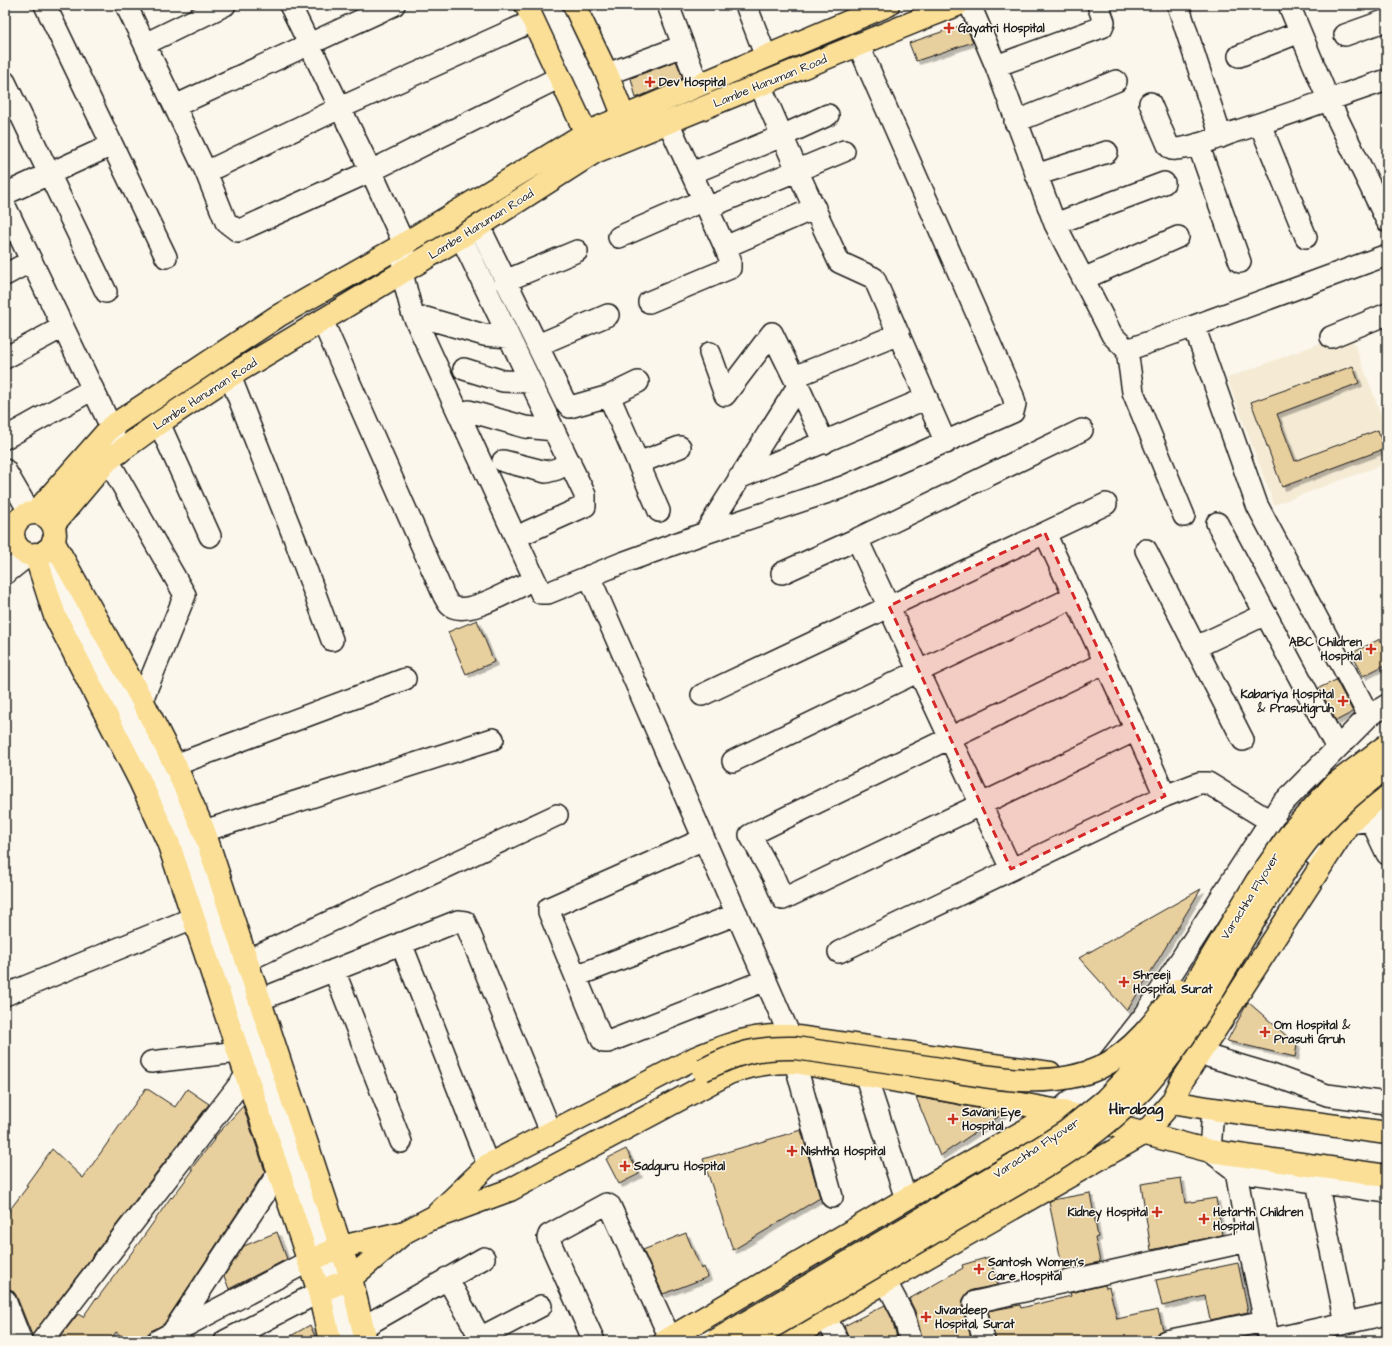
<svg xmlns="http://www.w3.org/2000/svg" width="1392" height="1346" viewBox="0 0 1392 1346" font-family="'Architects Daughter',sans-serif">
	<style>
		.built { fill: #f5ebd5 }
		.building { fill: #e8cf9e; stroke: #1c1c1c; filter: url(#shadow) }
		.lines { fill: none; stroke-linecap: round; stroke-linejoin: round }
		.minor-casing { stroke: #1c1c1c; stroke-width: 24 }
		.major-casing { stroke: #1c1c1c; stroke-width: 25 }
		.minor { stroke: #fbf7ec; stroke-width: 21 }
		.major { stroke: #fbdf96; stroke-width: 22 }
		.major-bridge-casing { stroke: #1c1c1c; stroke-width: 25; stroke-linecap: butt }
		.major-bridge { stroke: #fbdf96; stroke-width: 22 }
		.marked { fill: #d62828; fill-opacity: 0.2; stroke: #d62828; stroke-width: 3; stroke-dasharray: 8 5; stroke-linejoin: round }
		.poi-dot { fill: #c8321e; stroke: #fbf7ec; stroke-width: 1.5 }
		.labels { text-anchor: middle; stroke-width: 3; stroke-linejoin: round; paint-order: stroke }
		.poi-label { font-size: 12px; font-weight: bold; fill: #1c1c1c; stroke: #fbf7ec; text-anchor: start }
		.street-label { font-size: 12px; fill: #1c1c1c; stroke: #fbf7ec }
		.district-label { font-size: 16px; font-weight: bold; fill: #1c1c1c; stroke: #fbf7ec }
	</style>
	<defs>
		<filter id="shadow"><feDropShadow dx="3.5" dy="3.5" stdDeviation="0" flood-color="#0004"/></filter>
	</defs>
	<rect width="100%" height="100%" fill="#fbf7ec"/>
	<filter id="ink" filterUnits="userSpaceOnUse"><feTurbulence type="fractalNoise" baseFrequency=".025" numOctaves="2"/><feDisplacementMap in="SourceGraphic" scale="8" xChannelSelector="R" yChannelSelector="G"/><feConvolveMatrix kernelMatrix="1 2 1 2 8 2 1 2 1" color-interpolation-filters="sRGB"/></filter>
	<g filter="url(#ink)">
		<path class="built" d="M1350,332L1387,430V463L1274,505L1227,378Z"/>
		<path class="building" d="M965,24L973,42L916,61L909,43Z
			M676,61L683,78L636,98L631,78Z
			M1353,366L1359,383L1277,414L1295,461L1378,430L1384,449L1282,487L1251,402Z
			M477,620L494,662L466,674L448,632Z
			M1380,639L1387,655V664L1363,676L1352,653Z
			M1336,680L1353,712L1336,721L1319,688Z
			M1201,889L1127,1011L1079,958Z
			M1248,1002L1297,1045L1295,1057L1227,1041Z
			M146,1088L175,1107L187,1089L209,1104L32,1335L16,1295L12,1290L5,1288V1216L28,1186L26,1185L52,1149L83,1178Z
			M916,1097L1004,1113L940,1156Z
			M243,1106L265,1171L164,1324L151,1331L147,1335L145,1341H129L116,1332L109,1341H57L78,1314L83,1317L96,1298L97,1299L141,1240L171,1197L172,1198L193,1170L191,1169L214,1140L213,1139Z
			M801,1130L820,1198L733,1250L703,1159Z
			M626,1149L639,1174L619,1184L606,1159Z
			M1181,1178L1185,1203L1216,1198L1222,1235L1151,1250L1141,1184Z
			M1090,1193L1098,1237L1095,1238L1100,1262L1063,1270L1049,1202L1052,1200Z
			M277,1232L287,1259L229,1289L224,1276L244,1246Z
			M686,1233L701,1269L704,1267L708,1277L663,1294L643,1250Z
			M989,1257L998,1285L972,1290L967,1293L963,1299L962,1307L972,1341H923L915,1311L909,1299L963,1268L962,1265Z
			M1238,1263L1248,1312L1210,1320L1205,1296L1162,1306L1156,1280Z
			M1105,1285L1106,1288L1109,1287L1117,1319L1158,1310L1163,1330L1158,1332L1155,1338L1140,1341H996L988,1311L1020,1305L1021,1308L1071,1296L1070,1293Z
			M885,1305L892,1319L898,1341H850L844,1326Z
			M310,1325L317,1341H282Z"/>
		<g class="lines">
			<defs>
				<path id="minor" d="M45,5L166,257
					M126,5L206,172L226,222L238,231L371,171L560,77
					M290,5L371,171L404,244L402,273L412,312L541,593H548L622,563L705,533L843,487L1013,412L1015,404L1013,396L858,44
					M668,5L698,85
					M746,5L766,57
					M970,5L996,66L1055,224L1112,335L1127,350L1194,326L1257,505L1369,716
					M1178,5L1221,137
					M1289,5L1328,99L1387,221
					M1345,35L1387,20
					M145,44L225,5
					M1239,56L1300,32
					M996,66L1102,27L1104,22L1098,5
					M607,74L683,46
					M5,82L106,292
					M760,85L797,170L839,262L874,278L946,443
					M1150,103L1168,145C1170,148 1171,150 1175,149C1194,148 1213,139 1231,133C1283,117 1335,97 1387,80
					M175,106L394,5
					M1015,122L1116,81
					M1260,124L1306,237
					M1198,144L1240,262
					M206,172L340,108L533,21
					M692,173L782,136L828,115
					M1036,175L1107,152
					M5,194L112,145
					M5,206L111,427L119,453
					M707,208L844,151
					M1055,224L1164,183
					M479,226L564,400L570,407L609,396L638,382
					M461,237L585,495V506L527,532
					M619,237L704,200
					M725,247L815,208
					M5,275L31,261
					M1083,279L1178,237
					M505,281L577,251
					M649,302L730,268V259L725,247L668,122
					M426,318L484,335L509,337
					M322,320L444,596C446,599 448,604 451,606C468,616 505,593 521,586
					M1194,326L1387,255
					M1331,337L1387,314
					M538,345L608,315
					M1127,350L1133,392L1184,516
					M710,353L725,395L772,333L798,386L824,443
					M5,358L63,327
					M464,369L503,381L531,382
					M230,376L297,545L332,640
					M794,377L899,334
					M609,396L659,511
					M469,411L525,427L554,430
					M159,423L210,536
					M5,438L93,389
					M108,460L185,595L142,700
					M503,461L546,472L557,469L570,462
					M638,463L680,447
					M5,470L30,513
					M739,478L927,398
					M1217,523L1337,748
					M705,533L798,386
					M1045,533C1085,621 1127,707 1165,796
					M857,539L1011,869
					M5,546L14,539
					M46,550L69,607L125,710L156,772L184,837L325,1253L334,1285L347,1341
					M1146,550L1243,740
					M782,573L857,539L1082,430
					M5,574L30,554
					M589,576L790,1036L795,1062L832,1197
					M1196,647L1266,614
					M1104,663L750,835L774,878L783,899L1136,730
					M702,695L1106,504
					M733,761L919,671L1074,597
					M175,765L405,679
					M1371,820L1387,854
					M1349,823L1371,820L1387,807
					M204,831L493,739
					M704,839L549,908V912L602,1040L604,1042H608L766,980
					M401,943L488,1165
					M839,952L1165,796L1199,783H1208L1270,821L1324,862
					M246,961L557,815
					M334,970L401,1142
					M576,976L737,914
					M5,995L193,918
					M259,1000L458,921L465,922L551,1132
					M1201,1054L1272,1075L1327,1095L1387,1103
					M151,1062L238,1052
					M865,1074L906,1199
					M1213,1109L1210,1151L1236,1171L1387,1192
					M1059,1111L1094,1080L1145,1015L1280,806L1369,716L1387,705
					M1236,1171L1248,1241L1269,1341
					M1317,1182L1346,1323
					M447,1278L482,1341
					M886,1282L903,1314L911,1341
					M5,1300L21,1341
					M826,1318L838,1341
					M363,1327L484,1258
					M172,1333L279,1172
					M1268,1340L1387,1314
					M42,1341L246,1076
					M157,1341L309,1261
					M225,1341L319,1292
					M474,1341L541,1306
					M594,1341L548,1238L549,1235L606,1204L610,1206L670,1338
					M984,1341L974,1304L975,1302L1248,1241
					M1166,1341L1265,1321"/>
				<path id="major" d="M526,5L592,146
					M574,5L607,74L629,130
					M35,513L111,427L278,316L404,244L586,133L888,5
					M13 534a21 21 0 1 1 42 0a21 21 0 1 1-42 0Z
					M53,525L108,460L159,423L230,376L479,226L595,152L924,18L957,5
					M53,541L142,700L175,765L204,831L351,1278L366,1341
					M35,554L55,616L140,781L168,842L319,1292L330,1341
					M1172,1102L1213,1109L1387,1133
					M438,1213L488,1165L695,1058C729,1044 753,1034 790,1036L1050,1073
					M431,1219L510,1190L729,1073C753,1065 770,1062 795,1062L1059,1111L1210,1151L1387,1176
					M309,1261L341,1247L401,1233
					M319,1292L351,1278L405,1232L443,1212
					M665,1341L906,1199L1059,1111
					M786,1341L915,1264L1145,1133L1172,1102L1182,1081L1349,823L1387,790"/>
			</defs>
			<use href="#minor" class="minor-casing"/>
			<use href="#major" class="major-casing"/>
			<use href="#minor" class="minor"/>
			<use href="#major" class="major"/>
			<defs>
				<path id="major-bridge" d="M703,1070C737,1053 757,1047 795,1048C839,1054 883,1061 927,1067C983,1075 1045,1092 1099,1068C1133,1052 1157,1019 1178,990
					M715,1341L1016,1163L1067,1131L1105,1100L1135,1069L1166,1033L1257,881L1292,831L1335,784L1387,745
					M748,1341C819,1299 890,1258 961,1216C1026,1178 1100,1140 1150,1081C1212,1009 1248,917 1306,842C1329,813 1358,789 1387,767"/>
			</defs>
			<use href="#major-bridge" class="major-bridge-casing"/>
			<use href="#major-bridge" class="major-bridge"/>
		</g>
	</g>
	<path class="marked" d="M1045,533L1165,796L1011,869L889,606Z"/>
	<g class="poi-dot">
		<path d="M947 22h4v4h4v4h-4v4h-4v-4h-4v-4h4z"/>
		<path d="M648 76h4v4h4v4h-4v4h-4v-4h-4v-4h4z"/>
		<path d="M1369 643h4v4h4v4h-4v4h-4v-4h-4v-4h4z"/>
		<path d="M1341 695h4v4h4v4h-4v4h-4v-4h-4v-4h4z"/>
		<path d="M1122 976h4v4h4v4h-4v4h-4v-4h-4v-4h4z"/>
		<path d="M1263 1026h4v4h4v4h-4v4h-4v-4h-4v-4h4z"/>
		<path d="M951 1113h4v4h4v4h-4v4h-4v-4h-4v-4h4z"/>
		<path d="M790 1145h4v4h4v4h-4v4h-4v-4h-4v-4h4z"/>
		<path d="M623 1160h4v4h4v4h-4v4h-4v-4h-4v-4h4z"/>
		<path d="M1155 1206h4v4h4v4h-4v4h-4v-4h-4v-4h4z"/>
		<path d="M1202 1213h4v4h4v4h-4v4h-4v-4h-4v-4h4z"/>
		<path d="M977 1263h4v4h4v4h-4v4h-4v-4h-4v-4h4z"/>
		<path d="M924 1311h4v4h4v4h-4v4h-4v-4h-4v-4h4z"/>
	</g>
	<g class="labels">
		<g class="poi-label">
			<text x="958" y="32">Gayatri Hospital</text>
			<text x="659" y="86">Dev Hospital</text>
			<text x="1362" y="646" text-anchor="end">ABC Children<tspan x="1362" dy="14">Hospital</tspan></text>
			<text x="1334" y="698" text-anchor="end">Kabariya Hospital<tspan x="1334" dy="14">&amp; Prasutigruh</tspan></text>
			<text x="1133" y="979">Shreeji<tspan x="1133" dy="14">Hospital, Surat</tspan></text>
			<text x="1274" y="1029">Om Hospital &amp;<tspan x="1274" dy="14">Prasuti Gruh</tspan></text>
			<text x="962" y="1116">Savani Eye<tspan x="962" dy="14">Hospital</tspan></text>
			<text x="801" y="1155">Nishtha Hospital</text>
			<text x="634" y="1170">Sadguru Hospital</text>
			<text x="1148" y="1216" text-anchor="end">Kidney Hospital</text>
			<text x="1213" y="1216">Hetarth Children<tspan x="1213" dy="14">Hospital</tspan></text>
			<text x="988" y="1266">Santosh Women's<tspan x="988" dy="14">Care Hospital</tspan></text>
			<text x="935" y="1314">Jivandeep<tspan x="935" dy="14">Hospital, Surat</tspan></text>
		</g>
		<g class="street-label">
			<text transform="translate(770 81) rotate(-22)" y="4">Lambe Hanuman Road</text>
			<text transform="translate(481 224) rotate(-32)" y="4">Lambe Hanuman Road</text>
			<text transform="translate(205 394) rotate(-33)" y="4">Lambe Hanuman Road</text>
			<text transform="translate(1250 896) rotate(-58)" y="4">Varachha Flyover</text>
			<text transform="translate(1036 1148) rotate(-33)" y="4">Varachha Flyover</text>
		</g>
		<g class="district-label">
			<text x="1136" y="1114">Hirabag</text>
		</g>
	</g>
	<rect width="1392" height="1346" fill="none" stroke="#fbf7ec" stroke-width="20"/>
	<rect x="10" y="10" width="1372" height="1326" fill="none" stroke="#1c1c1c" stroke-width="1.5" filter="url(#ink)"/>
</svg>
